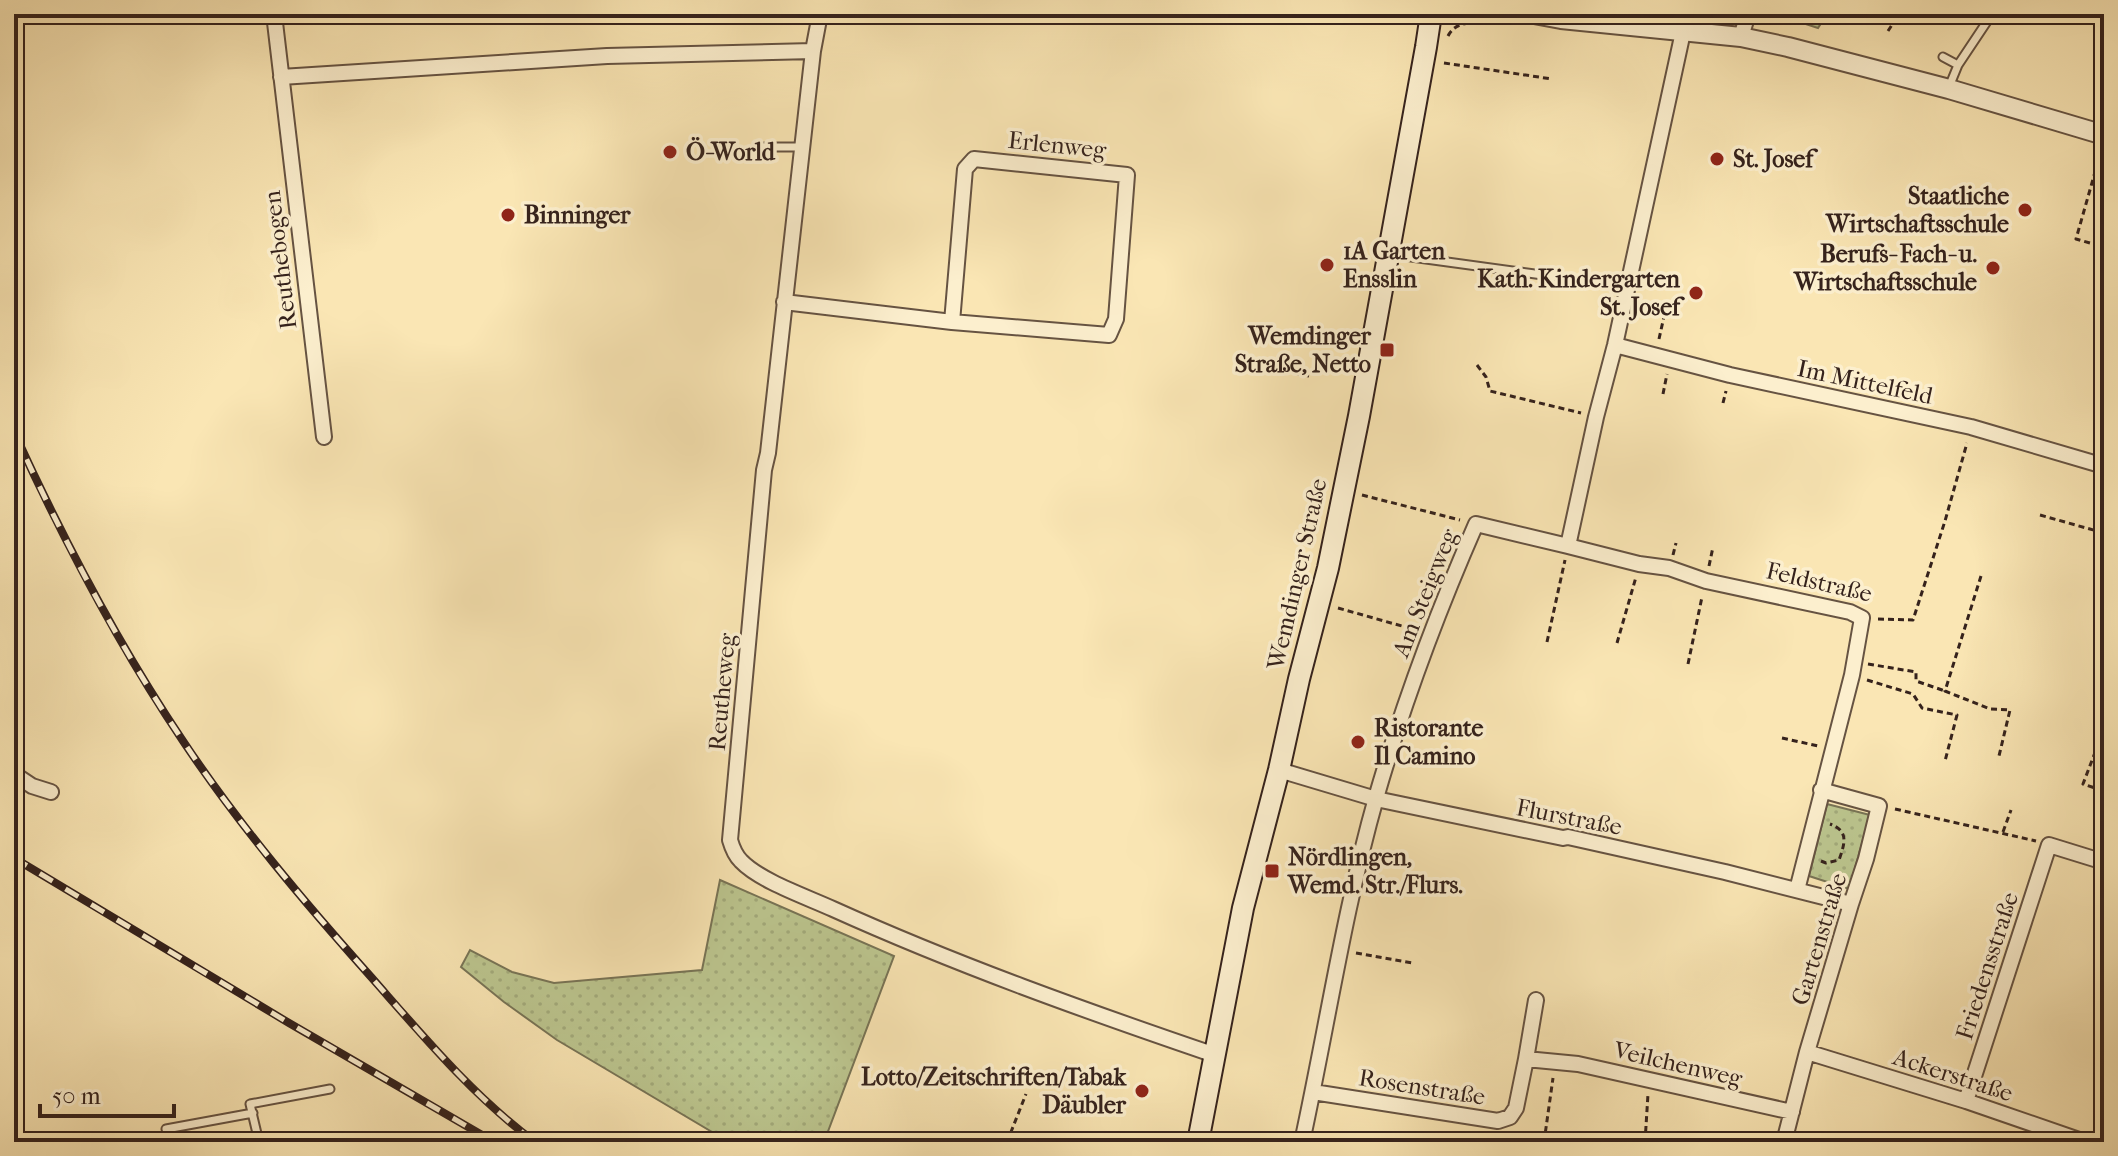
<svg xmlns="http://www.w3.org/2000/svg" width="2118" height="1156" viewBox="0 0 2118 1156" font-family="'IM FELL French Canon',serif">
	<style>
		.grass { fill: #bcc68f; stroke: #787456; stroke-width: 2 }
		.park { fill: url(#park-dots); stroke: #787456; stroke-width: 2 }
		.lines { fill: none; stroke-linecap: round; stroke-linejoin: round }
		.service-casing { stroke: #665342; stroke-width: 11 }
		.minor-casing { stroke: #665342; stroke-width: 18 }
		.tertiary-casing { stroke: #665342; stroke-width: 22 }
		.secondary-casing { stroke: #35221c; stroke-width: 24 }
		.path { stroke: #35221c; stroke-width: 3; stroke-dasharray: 6 4; stroke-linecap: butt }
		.service { stroke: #fcefce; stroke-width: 7 }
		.minor { stroke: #fcefce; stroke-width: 14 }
		.tertiary { stroke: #fcefce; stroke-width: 18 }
		.secondary { stroke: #fcefce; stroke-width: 20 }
		.rail-casing { stroke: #35221c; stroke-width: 8 }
		.rail { stroke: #fcefce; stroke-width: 5; stroke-dasharray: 15; stroke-linecap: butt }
		.poi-dot { fill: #8f2418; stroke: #fcefce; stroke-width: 3 }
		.labels { text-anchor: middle; stroke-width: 7; stroke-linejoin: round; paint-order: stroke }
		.street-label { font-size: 24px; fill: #35221c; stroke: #fcefce }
		.poi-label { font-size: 24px; font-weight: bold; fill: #35221c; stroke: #fcefce; text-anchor: start }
	</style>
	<defs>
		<pattern id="park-dots" width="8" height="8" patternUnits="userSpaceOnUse" patternTransform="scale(2)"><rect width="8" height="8" fill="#bcc68f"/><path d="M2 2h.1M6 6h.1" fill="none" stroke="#a2aa7b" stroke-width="1.8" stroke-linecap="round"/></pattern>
	</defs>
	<rect width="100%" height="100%" fill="#fae6b4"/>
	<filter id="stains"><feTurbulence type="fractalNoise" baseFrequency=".0025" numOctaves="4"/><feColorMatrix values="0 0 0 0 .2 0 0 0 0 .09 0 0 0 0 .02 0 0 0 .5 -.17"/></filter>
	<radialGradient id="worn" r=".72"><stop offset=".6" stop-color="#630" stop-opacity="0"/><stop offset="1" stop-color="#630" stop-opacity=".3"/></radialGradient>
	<path class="grass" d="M1775,14H1827L1818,28Z"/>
	<path class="park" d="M1827,804L1870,815L1849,889L1809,876Z
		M720,880L894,956L824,1142H729L557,1040L504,1002L461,967L470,950L512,972L554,983L702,970Z"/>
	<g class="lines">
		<defs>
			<path id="service" d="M1943,57L1958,65L1949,87
				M1958,65L1992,14
				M757,147H802
				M1389,254L1572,279
				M166,1129L253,1113
				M259,1142L250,1104L330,1089"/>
			<path id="minor" d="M274,14L324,437
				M820,14L813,51L768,453L764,470L730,840C732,847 736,856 741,861C760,881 807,897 833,909C957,965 1086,1011 1215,1055
				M1741,37L1748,14
				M281,77L607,56L813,51
				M784,302L952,322L1109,335L1116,319L1127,175L974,159L965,169L952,322
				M1615,345L1730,375L1971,427L2104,466
				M1568,546L1639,564L1669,568L1706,581L1850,612L1862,618L1852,675L1797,890
				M1279,770L1376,799L1563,838L1568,837L1725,872L1851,904
				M14,774L32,786L51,792
				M1807,1052L1966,1101L2085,1142
				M1526,1059L1536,1000
				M1313,1092L1498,1121L1510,1117L1516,1108L1526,1059L1578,1064L1792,1112
				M1966,1101L2049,845L2104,862
				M1302,1142C1327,1027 1344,911 1376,798C1403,704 1437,613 1476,524L1568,546L1596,417L1615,345L1683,32
				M1784,1142L1807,1052L1851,904L1866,859L1879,806L1821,790"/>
			<path id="tertiary" d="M1534,14L1561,19L1741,37L1788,47L1949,89L2104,135"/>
			<path id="secondary" d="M1198,1142L1243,908L1279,770L1299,679L1328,568L1359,416L1426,47L1431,14"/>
		</defs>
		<use href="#service" class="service-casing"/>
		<use href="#minor" class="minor-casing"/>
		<use href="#tertiary" class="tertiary-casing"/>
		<use href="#secondary" class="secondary-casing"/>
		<path class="path" d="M2095,14L2104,20
			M1888,31L1899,14
			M1448,36C1453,26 1462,23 1473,23L1475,14
			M1444,63L1552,79
			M2101,151L2076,239L2104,247
			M1659,339L1667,303
			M1246,364L1309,376
			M1477,365L1486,377L1490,391L1581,413
			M1663,394L1667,374
			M1723,403L1726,391
			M1362,495L1460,520
			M2040,515L2104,533
			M1673,555L1676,543
			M1709,566L1713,547
			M1981,576L1945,691L1990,709L2010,710L1999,756
			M1338,608L1416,630
			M1878,619L1913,620L1945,521L1967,443
			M1547,642L1565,560
			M1617,643L1636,577
			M1688,664L1702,597
			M1868,664L1916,672V681L1945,691
			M1867,680L1913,694L1922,708L1957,715L1945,761
			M1782,738L1818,746
			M2099,742L2083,784L2104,791
			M1895,809L2036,841
			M2003,832L2011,810
			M1821,861L1826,863L1839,860C1845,843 1849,831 1830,824
			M1356,953L1412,963
			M948,1132L951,1140L956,1142
			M1007,1142L1026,1094
			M1544,1142L1553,1078
			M1645,1142L1648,1094"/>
		<use href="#service" class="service"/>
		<use href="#minor" class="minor"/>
		<use href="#tertiary" class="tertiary"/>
		<use href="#secondary" class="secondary"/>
		<defs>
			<path id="rail" d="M14,432C63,539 117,643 183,741C239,825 305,903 372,978C423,1036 473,1096 535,1142
				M14,858L289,1023L494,1142"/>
		</defs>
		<use href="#rail" class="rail-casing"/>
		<use href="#rail" class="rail"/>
	</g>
	<g class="poi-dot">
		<circle cx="670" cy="152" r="8"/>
		<circle cx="1717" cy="159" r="8"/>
		<circle cx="2025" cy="210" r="8"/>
		<circle cx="508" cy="215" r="8"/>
		<circle cx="1327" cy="265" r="8"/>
		<circle cx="1993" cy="268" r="8"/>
		<circle cx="1696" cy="293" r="8"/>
		<rect x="1379" y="342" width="16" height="16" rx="4"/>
		<circle cx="1358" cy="742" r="8"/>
		<rect x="1264" y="863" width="16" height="16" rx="4"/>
		<circle cx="1142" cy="1091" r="8"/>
	</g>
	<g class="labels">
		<g class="street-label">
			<text transform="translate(1057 145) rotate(6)" y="8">Erlenweg</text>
			<text transform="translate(280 260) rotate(-97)" y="8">Reuthebogen</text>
			<text transform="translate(1865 382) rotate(12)" y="8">Im Mittelfeld</text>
			<text transform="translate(1297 574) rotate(-77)" y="8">Wemdinger Straße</text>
			<text transform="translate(1819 582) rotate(13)" y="8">Feldstraße</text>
			<text transform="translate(1425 593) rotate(-68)" y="8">Am Steigweg</text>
			<text transform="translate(722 692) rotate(-85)" y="8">Reutheweg</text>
			<text transform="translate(1569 817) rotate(11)" y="8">Flurstraße</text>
			<text transform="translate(1819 939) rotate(-73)" y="8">Gartenstraße</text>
			<text transform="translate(1987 966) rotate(-72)" y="8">Friedensstraße</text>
			<text transform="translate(1678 1064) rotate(13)" y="8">Veilchenweg</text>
			<text transform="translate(1953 1075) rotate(18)" y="8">Ackerstraße</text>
			<text transform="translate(1422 1087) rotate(9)" y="8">Rosenstraße</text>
		</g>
		<g class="poi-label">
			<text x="686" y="160">Ö-World</text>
			<text x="1733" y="167">St. Josef</text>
			<text x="2009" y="204" text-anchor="end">Staatliche<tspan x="2009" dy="28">Wirtschaftsschule</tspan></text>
			<text x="524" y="223">Binninger</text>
			<text x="1343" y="259">1A Garten<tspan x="1343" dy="28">Ensslin</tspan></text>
			<text x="1977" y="262" text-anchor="end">Berufs- Fach- u.<tspan x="1977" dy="28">Wirtschaftsschule</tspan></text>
			<text x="1680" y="287" text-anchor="end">Kath. Kindergarten<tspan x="1680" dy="28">St. Josef</tspan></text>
			<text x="1371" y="344" text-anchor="end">Wemdinger<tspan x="1371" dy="28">Straße, Netto</tspan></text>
			<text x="1374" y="736">Ristorante<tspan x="1374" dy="28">Il Camino</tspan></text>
			<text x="1288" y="865">Nördlingen,<tspan x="1288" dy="28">Wemd. Str./Flurs.</tspan></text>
			<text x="1126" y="1085" text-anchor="end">Lotto/Zeitschriften/Tabak<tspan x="1126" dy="28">Däubler</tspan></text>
		</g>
	</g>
	<rect width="2118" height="1156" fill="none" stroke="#fae6b4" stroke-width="48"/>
	<rect x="16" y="16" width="2086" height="1124" fill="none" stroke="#35221c" stroke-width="4"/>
	<rect x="24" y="24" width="2070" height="1108" fill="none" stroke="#35221c" stroke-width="2"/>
	<path d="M40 1104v12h134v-12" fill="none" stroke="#35221c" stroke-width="4"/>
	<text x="52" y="1104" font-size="24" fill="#35221c" stroke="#fcefce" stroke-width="6" paint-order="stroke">50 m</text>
	<rect width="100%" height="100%" filter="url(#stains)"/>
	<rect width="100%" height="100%" fill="url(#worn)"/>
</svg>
